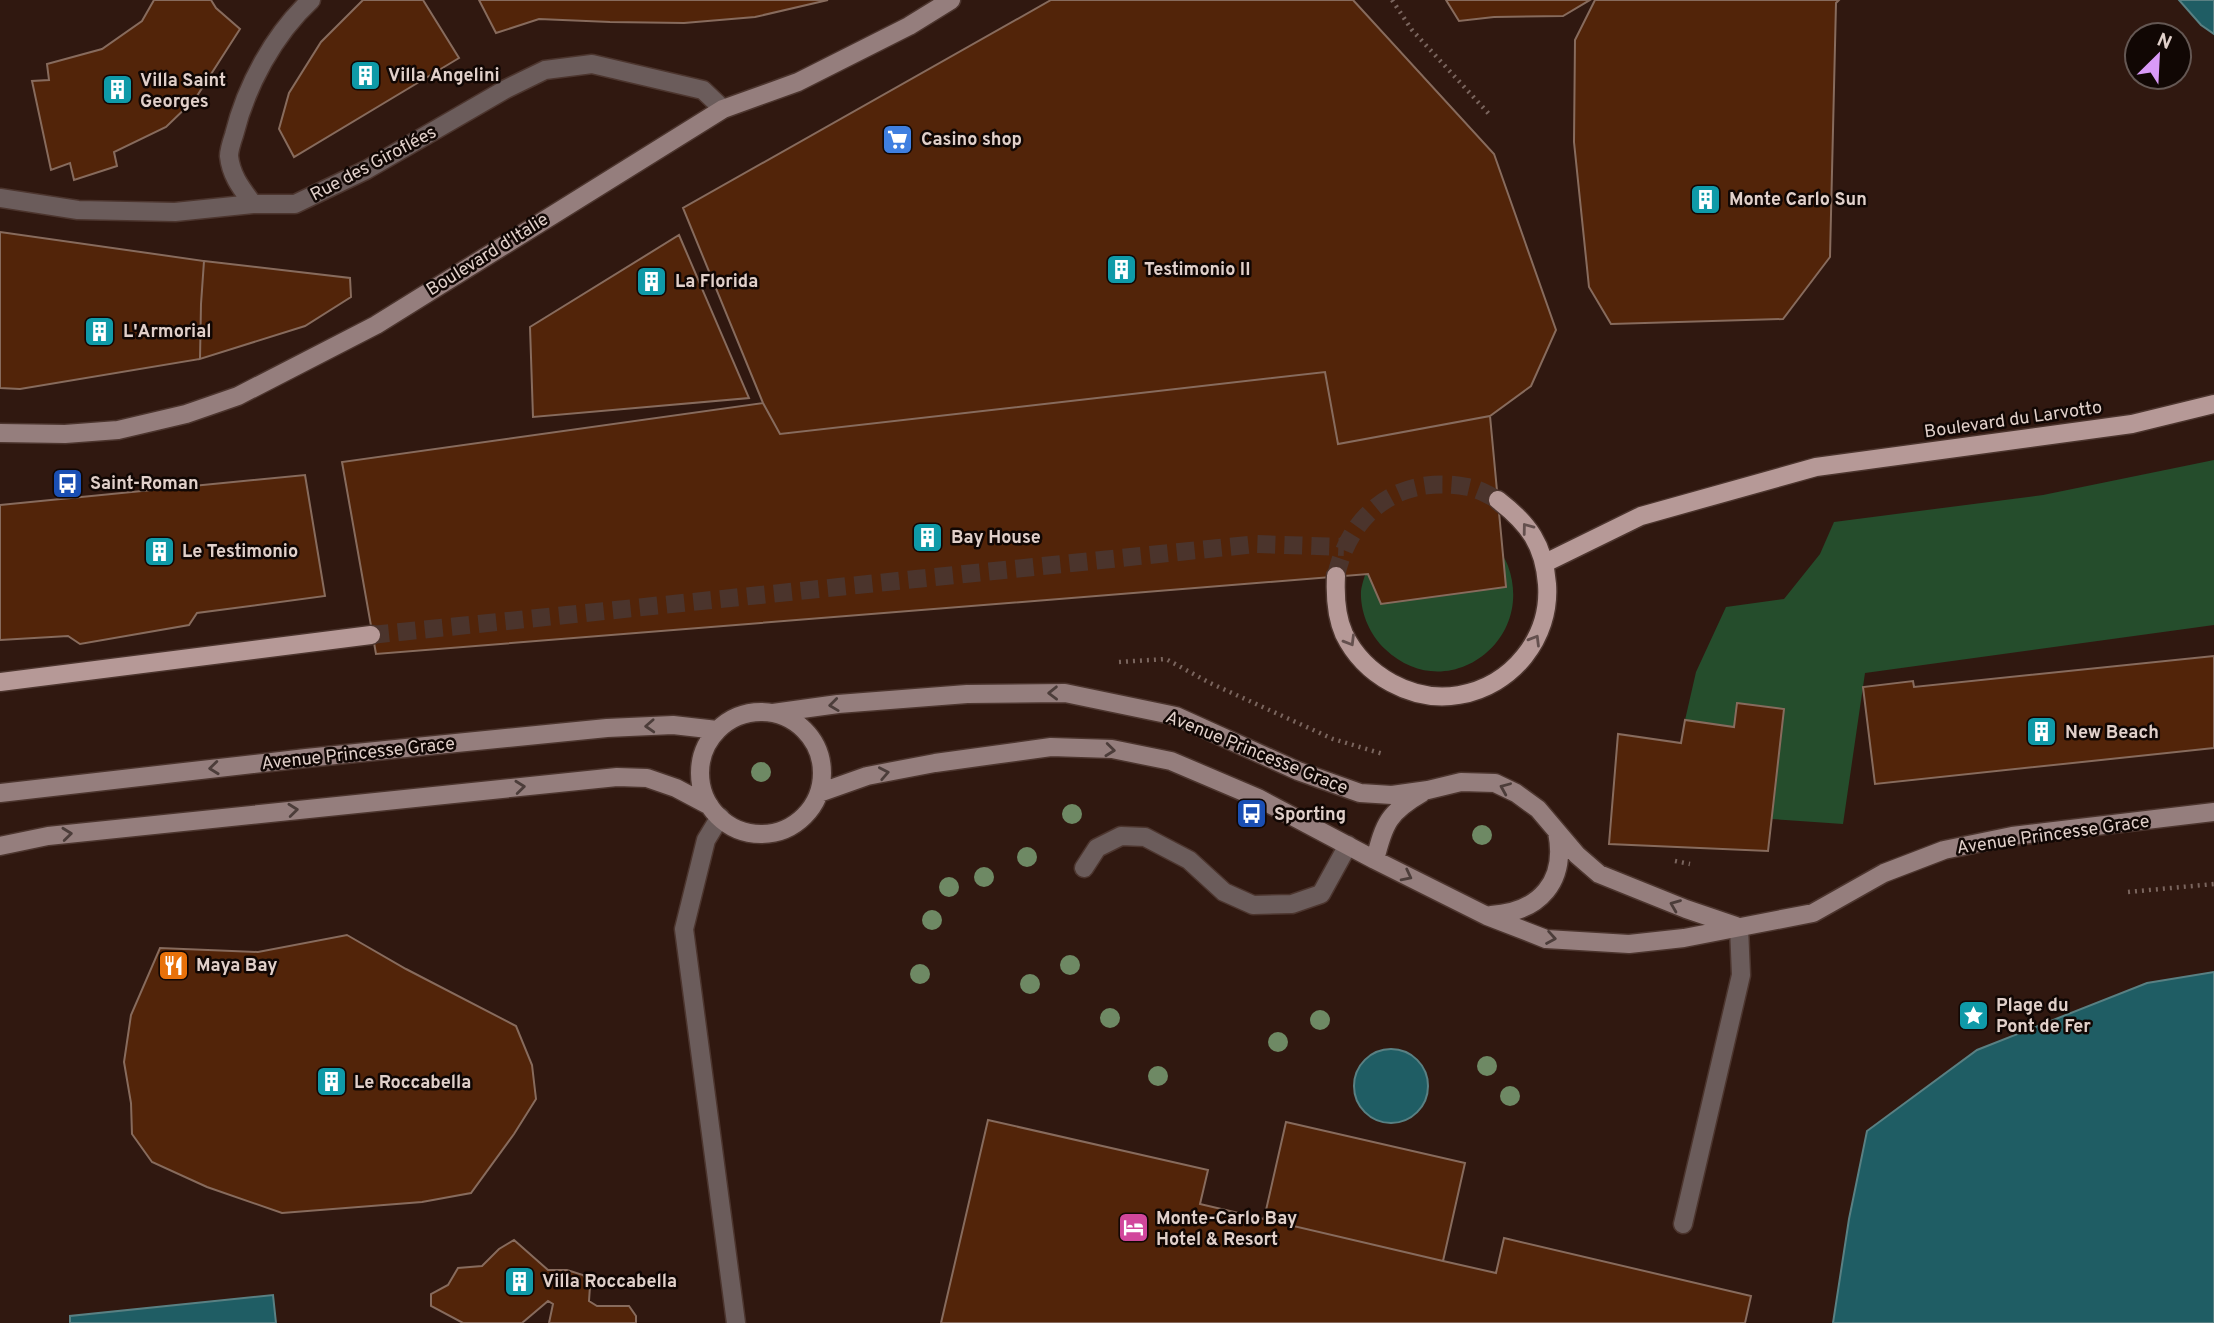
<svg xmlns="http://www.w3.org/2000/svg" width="2214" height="1323" viewBox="0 0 2214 1323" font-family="Overpass,sans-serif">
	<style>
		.green { fill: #254d2c }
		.water { fill: #1f5d64; stroke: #598083; stroke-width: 2 }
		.building { fill: #522409; stroke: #876b5d; stroke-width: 2 }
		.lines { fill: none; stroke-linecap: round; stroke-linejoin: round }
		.primary-tunnel { stroke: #4b342c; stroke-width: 18; stroke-dasharray: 18 9; stroke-linecap: butt }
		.lane-casing { stroke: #4c352e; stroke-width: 21 }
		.street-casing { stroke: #4c352e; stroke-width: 21 }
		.secondary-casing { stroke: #4c352e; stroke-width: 21 }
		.primary-casing { stroke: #4c352e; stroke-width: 21 }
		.path { stroke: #7a655e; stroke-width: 4.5; stroke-dasharray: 2 5; stroke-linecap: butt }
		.lane { stroke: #6b5c5b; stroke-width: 18 }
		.street { stroke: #6b5c5b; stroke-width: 18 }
		.secondary { stroke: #957e7d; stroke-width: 18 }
		.primary { stroke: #b69997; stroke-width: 18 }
		.tree { fill: #6e8964 }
		.oneway { stroke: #64504e }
		.oneway2 { stroke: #4c3d3a }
		.labels { text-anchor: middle; stroke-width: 5; stroke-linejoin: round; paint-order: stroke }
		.poi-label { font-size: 18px; font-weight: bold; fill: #e1d0ca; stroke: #110704; text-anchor: start }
		.street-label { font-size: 18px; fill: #e1d0ca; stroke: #110704 }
	</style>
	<rect width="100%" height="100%" fill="#301810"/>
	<path class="green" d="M2214,460V625L1865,673L1843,824L1772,819L1784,709L1737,703L1734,727L1685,720L1696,672L1726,607L1784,599L1820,554L1834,522L2043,495Z
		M1493,543C1498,550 1505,557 1508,566C1536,643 1445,707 1385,649C1370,635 1360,613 1361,591C1362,583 1366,573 1368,565Z"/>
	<path class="water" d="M2179,0H2214V34L2201,25Z
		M2214,972V1323H1833L1849,1219L1867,1131L1977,1050L2147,983Z
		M1354 1086a37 37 0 1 1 74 0a37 37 0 1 1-74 0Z
		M273,1295L276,1323H70V1316Z"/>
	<path class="building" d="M154,0H211L216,8L240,29L195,99L166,127L114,152L117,166L74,180L70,163L51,170L32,81L49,80L47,64L102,49L142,21Z
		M363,0H423L459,58L294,157L279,129L289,93L321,42Z
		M479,0H828L755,17L684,23L610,22L539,19L496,33Z
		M1051,0H1353L1494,154L1556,330L1531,386L1490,416L1338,444L1325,372L780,434L763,403L683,208Z
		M1446,0H1590L1563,16L1494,17L1459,21Z
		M1595,0H1839L1836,3L1830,257L1783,319L1611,324L1589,287L1574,142L1575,40Z
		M0,232L204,261L201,304L200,359L20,389L0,388Z
		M679,235L749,398L533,417L530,327Z
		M204,261L350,278L351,297L305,326L200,359L201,304Z
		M1325,372L1338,444L1490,416L1506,587L1381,604L1368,574L376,654L342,462L763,403L780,434Z
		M305,475L325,596L197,613L189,625L80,644L68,636L0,640V505Z
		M2214,656V748L1875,784L1863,687L1913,681L1914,687Z
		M1737,703L1784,709L1768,851L1609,844L1618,734L1681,743L1685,720L1734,727Z
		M347,935L406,969L516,1026L532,1065L536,1099L514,1134L471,1193L422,1202L282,1213L207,1187L152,1162L132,1134L131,1103L124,1062L131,1015L160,948L258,952Z
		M988,1120L1208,1170L1200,1204L1443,1261L1496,1273L1504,1238L1751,1296L1745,1323H941Z
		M1286,1122L1465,1163L1443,1261L1264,1219Z
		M514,1240L548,1270H567L583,1275L590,1286L589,1301L597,1306H629L636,1316V1323H549L553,1304L548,1301L522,1323H463L431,1306V1294L448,1285L458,1268L482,1266L499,1249Z"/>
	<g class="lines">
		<path class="primary-tunnel" d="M1336,576C1350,511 1401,474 1468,487C1478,489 1489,495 1498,500
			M371,635L1257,544L1344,547"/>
		<defs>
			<path id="lane" d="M720,817L706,840L684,929L736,1323
				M1084,868L1097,848L1121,836L1145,837L1189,860L1224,892L1253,905L1292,904L1321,894L1348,845
				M1683,1224L1741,975L1739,927"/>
			<path id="street" d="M0,198L78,210L175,212L253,204H295L366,170L506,89L545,70L592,64L703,90L723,109
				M253,204C242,189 231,176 229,156C229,150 232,141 234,135C246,86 274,34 311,0"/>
			<path id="secondary" d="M0,433L65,434L118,430L186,414L238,396L376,325L723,109L798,82L909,26L951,0
				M700 773a61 61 0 1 1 122 0a61 61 0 1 1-122 0Z
				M773,713L838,704L967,694L1065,693L1176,716L1298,771L1360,793L1392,795L1428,790L1461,782L1495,783L1516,793L1538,809L1577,855L1599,874L1686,909L1736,926
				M0,793L306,758L607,728L673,725L717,730
				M819,793L867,776L935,763L1051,747L1112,749L1171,761L1258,798L1375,860L1487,916L1546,939L1629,944L1684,938L1813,913L1884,873L1944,850L2012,836L2214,812
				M0,846L48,836L617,777L647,778L676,788L710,806
				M1375,860C1384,823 1389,812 1422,793
				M1491,915C1540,912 1567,881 1557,832"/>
			<path id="primary" d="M1545,563L1641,516L1816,467L2132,424L2214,404
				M1336,576C1335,595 1336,616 1344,634C1364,675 1412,703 1459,695C1512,686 1551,638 1547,584C1544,545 1529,524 1498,500
				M0,682L371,635"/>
		</defs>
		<use href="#lane" class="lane-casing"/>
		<use href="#street" class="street-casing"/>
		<use href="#secondary" class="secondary-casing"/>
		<use href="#primary" class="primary-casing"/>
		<path class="path" d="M1392,0L1412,30L1489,114
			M1119,662L1166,659L1210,683L1333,739L1383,754
			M1675,861L1690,864
			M2128,892L2214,884"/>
		<use href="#lane" class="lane"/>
		<use href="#street" class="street"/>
		<use href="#secondary" class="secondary"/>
		<use href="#primary" class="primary"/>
	</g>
	<g class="tree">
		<circle cx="761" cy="772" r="10"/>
		<circle cx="1072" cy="814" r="10"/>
		<circle cx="1482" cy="835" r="10"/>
		<circle cx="1027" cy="857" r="10"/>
		<circle cx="984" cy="877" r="10"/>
		<circle cx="949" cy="887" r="10"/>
		<circle cx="932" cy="920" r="10"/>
		<circle cx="1070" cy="965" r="10"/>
		<circle cx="920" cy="974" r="10"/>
		<circle cx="1030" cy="984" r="10"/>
		<circle cx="1110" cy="1018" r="10"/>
		<circle cx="1320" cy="1020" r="10"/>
		<circle cx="1278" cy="1042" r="10"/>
		<circle cx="1487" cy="1066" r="10"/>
		<circle cx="1158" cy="1076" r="10"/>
		<circle cx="1510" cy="1096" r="10"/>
	</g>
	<defs><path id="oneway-chevron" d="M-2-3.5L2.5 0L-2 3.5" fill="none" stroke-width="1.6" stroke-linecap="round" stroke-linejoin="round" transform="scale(1.75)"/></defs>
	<g class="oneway">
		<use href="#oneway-chevron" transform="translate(1527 528) rotate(-127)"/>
		<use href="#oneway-chevron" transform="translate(1535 640) rotate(-59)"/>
		<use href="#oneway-chevron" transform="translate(1350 641) rotate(59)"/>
	</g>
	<g class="oneway2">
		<use href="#oneway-chevron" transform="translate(1053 693) rotate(179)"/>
		<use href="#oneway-chevron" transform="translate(834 705) rotate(173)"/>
		<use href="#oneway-chevron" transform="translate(650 726) rotate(177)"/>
		<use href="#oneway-chevron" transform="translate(1110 750) rotate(6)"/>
		<use href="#oneway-chevron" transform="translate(214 768) rotate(174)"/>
		<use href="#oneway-chevron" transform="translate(884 773) rotate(-11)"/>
		<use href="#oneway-chevron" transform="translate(520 787) rotate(-6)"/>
		<use href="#oneway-chevron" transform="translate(1505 788) rotate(-157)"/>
		<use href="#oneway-chevron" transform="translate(293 810) rotate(-6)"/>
		<use href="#oneway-chevron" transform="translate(67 834) rotate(-6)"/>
		<use href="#oneway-chevron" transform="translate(1407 876) rotate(27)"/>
		<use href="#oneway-chevron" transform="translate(1675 905) rotate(-158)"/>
		<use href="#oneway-chevron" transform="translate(1551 938) rotate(10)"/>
	</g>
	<defs>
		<symbol id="building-square" viewBox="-11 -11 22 22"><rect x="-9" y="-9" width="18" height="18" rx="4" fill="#0f9aa8" stroke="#110704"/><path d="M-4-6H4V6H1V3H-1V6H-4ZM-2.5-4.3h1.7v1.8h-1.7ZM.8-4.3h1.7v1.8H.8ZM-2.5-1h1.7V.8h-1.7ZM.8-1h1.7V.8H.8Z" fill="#fff"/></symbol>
		<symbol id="supermarket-square" viewBox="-11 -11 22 22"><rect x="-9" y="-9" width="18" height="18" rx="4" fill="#3f7fe0" stroke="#110704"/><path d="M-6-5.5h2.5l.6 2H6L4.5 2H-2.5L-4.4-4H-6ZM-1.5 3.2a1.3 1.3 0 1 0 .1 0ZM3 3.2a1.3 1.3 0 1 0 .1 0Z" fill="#fff"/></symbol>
		<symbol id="bus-square" viewBox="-11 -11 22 22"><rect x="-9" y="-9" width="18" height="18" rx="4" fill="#1a4fb4" stroke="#110704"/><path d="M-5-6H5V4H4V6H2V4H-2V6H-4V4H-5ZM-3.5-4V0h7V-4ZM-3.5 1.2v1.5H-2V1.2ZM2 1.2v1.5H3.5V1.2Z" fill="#fff"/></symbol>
		<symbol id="restaurant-square" viewBox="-11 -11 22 22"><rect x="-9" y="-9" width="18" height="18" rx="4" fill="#e8710a" stroke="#110704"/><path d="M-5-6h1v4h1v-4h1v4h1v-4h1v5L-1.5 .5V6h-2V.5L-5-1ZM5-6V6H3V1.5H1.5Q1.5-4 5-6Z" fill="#fff"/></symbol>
		<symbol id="sight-square" viewBox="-11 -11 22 22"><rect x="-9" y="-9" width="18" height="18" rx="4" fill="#0f9aa8" stroke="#110704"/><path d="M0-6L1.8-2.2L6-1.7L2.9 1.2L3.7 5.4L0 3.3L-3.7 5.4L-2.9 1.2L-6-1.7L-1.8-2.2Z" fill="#fff"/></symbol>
		<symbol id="hotel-square" viewBox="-11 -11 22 22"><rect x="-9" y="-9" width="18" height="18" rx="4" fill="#d1479c" stroke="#110704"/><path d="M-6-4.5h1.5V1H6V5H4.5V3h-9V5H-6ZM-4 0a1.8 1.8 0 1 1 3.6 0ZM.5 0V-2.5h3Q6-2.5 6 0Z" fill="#fff"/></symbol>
	</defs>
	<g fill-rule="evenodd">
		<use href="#building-square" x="348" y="58" width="35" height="35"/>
		<use href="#building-square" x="100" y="72" width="35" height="35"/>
		<use href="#supermarket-square" x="880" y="122" width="35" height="35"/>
		<use href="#building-square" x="1688" y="182" width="35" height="35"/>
		<use href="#building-square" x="1104" y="252" width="35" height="35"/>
		<use href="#building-square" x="634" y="264" width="35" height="35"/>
		<use href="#building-square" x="82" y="314" width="35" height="35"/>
		<use href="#bus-square" x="50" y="466" width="35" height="35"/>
		<use href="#building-square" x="910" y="520" width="35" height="35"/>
		<use href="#building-square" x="142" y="534" width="35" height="35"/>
		<use href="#building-square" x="2024" y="714" width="35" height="35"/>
		<use href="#bus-square" x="1234" y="796" width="35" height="35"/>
		<use href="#restaurant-square" x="156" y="948" width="35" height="35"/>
		<use href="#sight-square" x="1956" y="998" width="35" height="35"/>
		<use href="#building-square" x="314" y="1064" width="35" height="35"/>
		<use href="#hotel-square" x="1116" y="1210" width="35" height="35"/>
		<use href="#building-square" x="502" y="1264" width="35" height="35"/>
	</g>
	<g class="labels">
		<g class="poi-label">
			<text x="388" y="81">Villa Angelini</text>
			<text x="140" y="86">Villa Saint<tspan x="140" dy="21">Georges</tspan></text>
			<text x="921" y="145">Casino shop</text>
			<text x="1729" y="205">Monte Carlo Sun</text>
			<text x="1144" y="275">Testimonio II</text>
			<text x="675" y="287">La Florida</text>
			<text x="123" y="337">L'Armorial</text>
			<text x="90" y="489">Saint-Roman</text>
			<text x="951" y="543">Bay House</text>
			<text x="182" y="557">Le Testimonio</text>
			<text x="2065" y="738">New Beach</text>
			<text x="1274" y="820">Sporting</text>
			<text x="196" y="971">Maya Bay</text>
			<text x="1996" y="1011">Plage du<tspan x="1996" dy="21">Pont de Fer</tspan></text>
			<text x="354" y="1088">Le Roccabella</text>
			<text x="1156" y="1224">Monte-Carlo Bay<tspan x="1156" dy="21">Hotel &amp; Resort</tspan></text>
			<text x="542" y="1287">Villa Roccabella</text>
		</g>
		<g class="street-label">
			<text transform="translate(373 163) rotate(-28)" y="6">Rue des Giroflées</text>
			<text transform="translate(487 254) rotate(-32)" y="6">Boulevard d'Italie</text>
			<text transform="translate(2013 419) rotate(-8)" y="6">Boulevard du Larvotto</text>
			<text transform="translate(1257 752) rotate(22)" y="6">Avenue Princesse Grace</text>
			<text transform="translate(358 753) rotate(-6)" y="6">Avenue Princesse Grace</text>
			<text transform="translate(2053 834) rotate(-8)" y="6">Avenue Princesse Grace</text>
		</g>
	</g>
	<g transform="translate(2158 56) rotate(24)"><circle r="33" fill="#110704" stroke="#645753" stroke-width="2"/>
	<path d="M0-5L12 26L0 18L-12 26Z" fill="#d99af7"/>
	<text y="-10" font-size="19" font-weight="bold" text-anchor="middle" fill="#e1d0ca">N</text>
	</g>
</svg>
